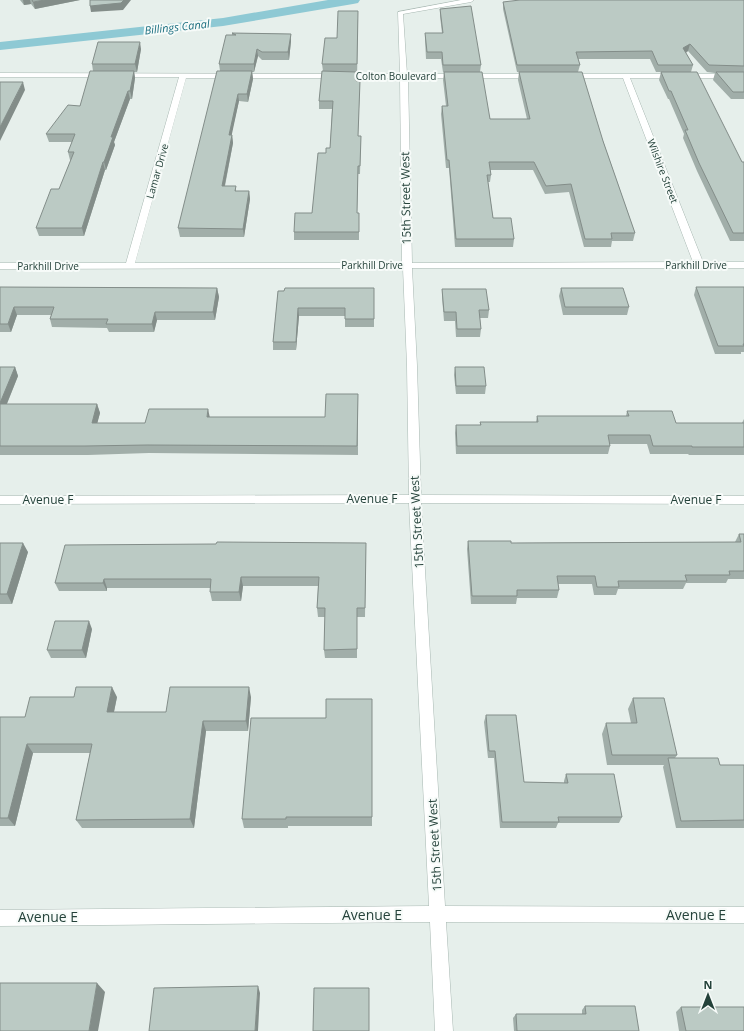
<svg xmlns="http://www.w3.org/2000/svg" width="744" height="1031" viewBox="0 0 744 1031" font-family="'Open Sans',sans-serif">
	<style>
		.lines { fill: none; stroke-linecap: round; stroke-linejoin: round }
		.canal { fill: #8ec9d4; fill-rule: evenodd }
		.minor-casing { stroke: #a8b8b2; stroke-width: 1 }
		.minor { fill: #fff; fill-rule: evenodd }
		.wall { fill: #a1aea9 }
		.shaded-wall { fill: #838d89 }
		.building { fill: #bbcac4; stroke: #838d89 }
		.labels { text-anchor: middle; stroke-width: 4; stroke-linejoin: round; paint-order: stroke }
		.far-street-label { font-size: 10px; fill: #24423a; stroke: #f7fbf9 }
		.far-water-label { font-size: 11px; font-style: italic; fill: #1c6f80; stroke: #f7fbf9 }
		.street-label { font-size: 12px; fill: #24423a; stroke: #f7fbf9 }
		.near-street-label { font-size: 14px; fill: #24423a; stroke: #f7fbf9 }
	</style>
	<rect width="100%" height="100%" fill="#e6efeb"/>
	<g class="lines">
		<path class="canal" d="M328,0H360L358,3L353,4L223,26L0,50V42L223,18Z"/>
		<defs>
			<path id="minor" d="M461,0H474L471,2L403,14L407,74H535L539,76L535,78H408L412,263L693,262L623,78H567L563,76L567,74H744V78H630L703,262H744V268H412L417,366L421,495L744,496V504L421,503L445,906L744,907V923L446,922L453,1031H435L430,922L0,926V910L429,906L409,503L0,504V496L409,495L407,366L403,268L0,269V263H126L179,77H0V73L400,74L398,12ZM186,78H400L402,263H135Z"/>
		</defs>
		<use href="#minor" class="minor-casing"/>
		<use href="#minor" class="minor"/>
	</g>
	<path class="wall" d="M20,0H80L35,9L31,4L24,5Z
		M744,0V99H731L713,80L715,73L707,72L688,51L686,53L693,65L691,72L742,162H744V241H730L697,171L683,138L684,134L669,99H668L659,80L661,72H656L650,59H578L580,65L578,72H517L503,9V2Z
		M440,9L481,65L480,72H443L441,59H426L425,39V33H442L440,16Z
		M358,19L357,81H360L358,136H361L360,174H358L357,213H359V240H294V232L312,213L326,153L330,148L332,109H319V101L323,71L322,64L337,38Z
		M232,33L291,34V41L289,60H262L258,56L254,72H252L253,79L248,102L239,101L231,135H232L233,143L225,186H236V191H249L250,199L244,237H180L178,228L220,71L219,64L232,35Z
		M141,49L137,72H134L135,78L132,99H130L114,142L115,145L106,170H105L84,236H39L36,228L59,189L71,160H70L68,152L72,142H49L46,134L80,106L93,71L92,64Z
		M444,72L490,119H527L518,80L519,72L603,141L635,233L633,241H612L611,247H584L569,192L545,194L533,170H490L491,175L490,182H488L493,218L514,239L513,247H455L449,168H446L441,114L442,106H446L443,80Z
		M0,287L217,288L219,297L215,320H157L154,332H109L107,328L52,327L50,319L51,315H17L11,332H0Z
		M696,287H744V352H741V354H715L694,295Z
		M374,288V327H345V316H299L296,350H273V342L278,291Z
		M561,288L629,307L627,315H563L559,296Z
		M442,289L489,310L488,318H480L481,329L480,337H456L455,321H444L442,297Z
		M0,367H15L18,376L7,404H97L100,413L97,423H145L210,417H325L358,394V455L149,453L88,455H0Z
		M455,367L486,386L485,394H456L454,375Z
		M627,411L676,423H742L744,419V455H689L688,454H650L647,444H610V446L608,454H456L455,433L456,425H480V422H536L537,416H626Z
		M739,534H744V579H728L726,583H686L683,589H618L616,595H594L592,584H558L559,590L557,598H517L516,604H471L467,549L468,541L511,543L735,542Z
		M0,543L28,552L12,604H0Z
		M366,543L365,617H357V658H325L324,650L325,617H318L317,608L318,586H243L241,601H212L210,592V588H107V591H59L55,583Z
		M92,629L86,658H51L47,650Z
		M117,697L114,712H166L251,697L248,731H206L194,828H82L76,820L90,753H33L15,826H0V717H25Z
		M633,698L677,755L675,758L720,765H744V828H676L663,767L664,765H607L602,734L606,723H631L628,709Z
		M372,699V826H288V828H244L242,819L326,718Z
		M486,715L524,782L564,783V781L566,774L622,817L619,823H558L556,828H500L494,758H488L484,722Z
		M585,1006L639,1031H514L513,1018L516,1014H582V1010Z
		M681,1007L744,1031H679L676,1012Z"/>
	<path class="shaded-wall" d="M23,0H30L31,4L24,5Z
		M45,0H80L35,9L33,2Z
		M124,0H131L123,10L91,12L90,6Z
		M291,34V41L289,60L288,52Z
		M140,42L141,49L137,72L135,64Z
		M690,44L688,51L681,55L683,48Z
		M257,49L258,56L254,72V64Z
		M134,71L135,78L132,99L130,91Z
		M252,71L253,79L248,102L247,94Z
		M23,82L25,90L0,141V127Z
		M128,91L130,99L114,142L115,145L106,170L104,162L111,137Z
		M238,94L239,101L230,143L229,135Z
		M232,135L233,143L223,194L222,186Z
		M103,162L105,170L84,236L82,228Z
		M249,191L250,199L244,237L243,229Z
		M217,288L219,297L215,320L213,312Z
		M14,307L17,315L11,332L8,324Z
		M298,308L299,316L296,350V342Z
		M155,312L157,320L154,332L152,324Z
		M15,367L18,376L3,413L0,405V403Z
		M97,404L100,413L95,432L92,423Z
		M208,409L210,418L207,417Z
		M23,543L28,552L12,604L7,594Z
		M241,577L243,586L241,601L239,592Z
		M104,579L107,588V591L103,583Z
		M89,621L92,629L86,658L82,650Z
		M112,687L117,697L112,721L107,712Z
		M249,687L251,697L248,731L246,721Z
		M203,721L206,731L194,828L190,819Z
		M27,744L33,753L15,826L8,818Z
		M97,983L105,992L98,1031H89Z
		M258,986L260,993L258,1031H255Z"/>
	<path class="building" d="M32,0H45L33,2Z
		M90,0H124L121,3L90,6Z
		M520,0H744V66L709,65L690,44L683,48L693,65H658L652,51L576,52L580,65H517L503,2Z
		M471,6L481,65H443L442,52H427L425,33H443L440,9Z
		M338,11H358L357,64H322L325,38H337Z
		M232,33L291,34L288,52H262L257,49L254,64H219L226,35H236Z
		M98,42H140L135,64H92Z
		M90,71H134L130,91H128L111,137H113L104,162H103L82,228H36L51,189H59L74,152H68L75,134H46L68,105L80,106Z
		M217,71H252L247,94H238L229,135H232L222,186H236L235,191H249L243,229L178,228Z
		M322,71L357,72L356,81H360L358,136H361L360,166H358L357,213H359V232H294L295,213H312L318,153H326V148H330L333,101H319Z
		M444,72H482L490,119H530L519,72H582L603,141L635,233H611L612,239H585L571,184L546,186L534,162H489L491,175H487L493,218H511L514,239H456L449,160H447L442,106H448Z
		M661,72H697L742,162H744V233H733L699,163L685,130H688L671,91H669Z
		M716,72H744V92H733Z
		M0,82H23L0,127Z
		M0,287L217,288L213,312H155L152,324H106L108,319H50L54,307H14L8,324H0Z
		M696,287H744V344H743L744,346H718Z
		M285,288H374V319H345V308H298L296,342H273L278,291H284Z
		M561,288H623L629,307H565Z
		M442,289H486L489,310H479L481,329H457L456,312H444Z
		M0,367H15L0,403Z
		M455,367H484L486,386H456Z
		M326,394H358L357,446L147,445L85,446H0V404H97L92,423H145L149,409H208L207,417H325Z
		M627,411H672L676,423H744V447H692V446H653L650,435H608L610,446H457L456,425H481L480,422H538L537,416H629Z
		M739,534H744V571H729L730,575H685L687,581H618L619,587H597L595,576H557L559,590H517V596H472L468,541H511V543L741,542Z
		M217,542L366,543L365,608H357V649L324,650L325,608H317L319,577H241L239,592H210L211,579H104L103,583H55L65,545L216,544Z
		M0,543H23L7,594H0Z
		M55,621H89L82,650H47Z
		M76,687H112L107,712H166L170,687H249L246,721H203L190,819L76,820L92,744H27L8,818H0V717H25L30,697H74Z
		M633,698H664L677,755H612L606,723H637Z
		M326,699H372V817H286V819H242L251,718H326Z
		M486,715H516L524,782L568,783L566,774H614L622,817H558L559,822H502L495,751H489Z
		M668,758H718L720,765H744V820L681,821Z
		M0,983H97L89,1031H0Z
		M258,986L255,1031H149L154,988Z
		M314,988H369V1031H313Z
		M585,1006H635L639,1031H517L516,1014H586Z
		M681,1007H744V1031H686Z"/>
	<g class="labels">
		<g class="far-street-label">
			<text x="396" y="80">Colton Boulevard</text>
			<text transform="translate(157 171) rotate(-74)" y="4">Lamar Drive</text>
			<text transform="translate(663 171) rotate(69)" y="4">Wilshire Street</text>
			<text x="372" y="269">Parkhill Drive</text>
			<text x="696" y="269">Parkhill Drive</text>
			<text x="48" y="270">Parkhill Drive</text>
		</g>
		<g class="far-water-label">
			<text transform="translate(177 27) rotate(-6)" y="4">Billings Canal</text>
		</g>
		<g class="street-label">
			<text transform="translate(406 198) rotate(-91)" y="4">15th Street West</text>
			<text x="372" y="503">Avenue F</text>
			<text x="48" y="504">Avenue F</text>
			<text x="696" y="504">Avenue F</text>
			<text transform="translate(417 522) rotate(-93)" y="4">15th Street West</text>
			<text transform="translate(435 845) rotate(-93)" y="4">15th Street West</text>
		</g>
		<g class="near-street-label">
			<text x="372" y="920">Avenue E</text>
			<text x="696" y="920">Avenue E</text>
			<text x="48" y="922">Avenue E</text>
		</g>
	</g>
	<g transform="translate(708 995)" stroke="#f7fbf9" stroke-width="3" paint-order="stroke">
	<path d="M0-3L7 15L0 10L-7 15Z" fill="#24423a"/>
	<text y="-6" font-size="11" font-weight="bold" text-anchor="middle" fill="#24423a">N</text>
	</g>
</svg>
